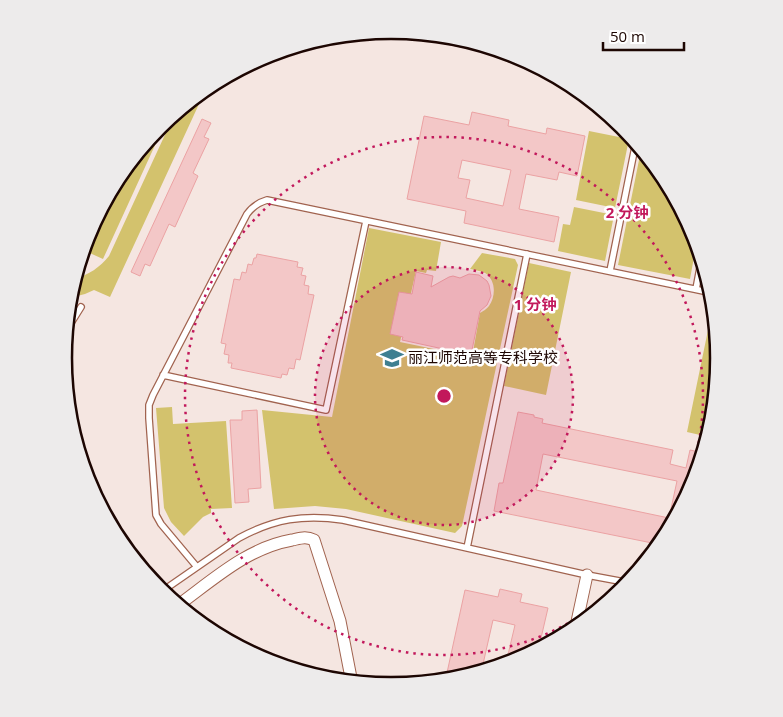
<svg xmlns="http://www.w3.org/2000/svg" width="783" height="717" viewBox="0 0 783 717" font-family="'Open Sans','Noto Sans SC',sans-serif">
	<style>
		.grass { fill: #d3c26d }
		.building { fill: #f3c7c7; stroke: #eba2a3; fill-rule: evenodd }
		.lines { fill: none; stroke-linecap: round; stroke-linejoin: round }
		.service-casing { stroke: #a1634f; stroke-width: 8 }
		.minor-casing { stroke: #a1634f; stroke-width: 13 }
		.tertiary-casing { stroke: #a1634f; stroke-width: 16 }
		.service { stroke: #fff; stroke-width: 5.5 }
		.minor { stroke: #fff; stroke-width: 11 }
		.tertiary { stroke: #fff; stroke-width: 14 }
		.ring { fill: none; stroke: #c2185b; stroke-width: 2.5; stroke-dasharray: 2.5 5 }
		.labels { text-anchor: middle; stroke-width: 5; stroke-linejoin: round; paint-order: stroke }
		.poi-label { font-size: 15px; fill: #1d0602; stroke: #fff; text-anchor: start }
		.rim { fill: none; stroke: #1d0602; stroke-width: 2.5 }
		.centre { fill: #c2185b; stroke: #fff; stroke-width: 2.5 }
		.ring-label { font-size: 15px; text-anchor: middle; font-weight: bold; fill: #c2185b; stroke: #fff; stroke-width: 5; stroke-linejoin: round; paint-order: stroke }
	</style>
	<rect width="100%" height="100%" fill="#f5e6e1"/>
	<path class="grass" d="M204,90L205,91L110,297L94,290L85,294L69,298L74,279C89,275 100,267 109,256L175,113Z
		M167,119L103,259L83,250L88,233L119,176L159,126Z
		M589,131L629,139L615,208L576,200Z
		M644,151L665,176L695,233L697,241L690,279L618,265L640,155Z
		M574,207L614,215L605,261L558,251L563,224L570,225Z
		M369,228L441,242L436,271L427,270L426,273L416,271L400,342L472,357L480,313C483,311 487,309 489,306C496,296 496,280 485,273C481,271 475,270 470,269L482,253L515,259L518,265L462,526L455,533L346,509L315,506L274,509L262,410L332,417Z
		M529,263L571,272L546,395L504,386Z
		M714,301L720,359L714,423L709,437L687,432Z
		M172,407L173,424L226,421L232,508L211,509V513L203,517L184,536L171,522L164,508L156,408Z"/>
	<path class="building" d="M472,112L509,120L508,126L546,134L547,128L585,136L577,176L559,172L557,180L526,174L519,209L559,217L554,242L464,223L466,211L407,199L424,116L469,125ZM462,160L511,170L503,206L466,198L470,180L458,178Z
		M202,119L211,123L204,137L209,139L193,173L198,176L175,227L169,224L150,266L145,264L140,276L131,272Z
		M257,254L298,262L297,267L303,268L301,275L306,276L304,285L309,286L308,294L314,295L300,360L296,359L294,369L289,368L287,375L282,374L281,378L231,368L232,363H228L229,355L224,354L226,344L221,343L234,279L240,280L242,272L246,273L248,264L252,265L254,258H256Z
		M416,272L433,276L431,287L449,277L453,276L460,278L469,274L479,275L487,281L489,285L491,296L487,305L480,311L471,355L402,340L403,337L390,334L399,292L412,294Z
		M257,410L261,488L248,489L249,502L235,503L230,420H242V411Z
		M518,412L534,415V417L543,419L542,423L673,450L670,464L686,468L690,450L704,453L695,484L662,545L494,511L499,483H503ZM543,454L677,481L669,518L536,490Z
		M500,589L522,594L520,602L548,608L538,651L518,661L507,659L515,625L493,620L481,673L455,681L445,682L465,590L498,597Z"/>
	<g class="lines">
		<defs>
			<path id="service" d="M610,271L636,142
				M696,289L702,257
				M66,331L81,307
				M163,375L326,410L366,221
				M467,548L527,254
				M197,567L161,524L156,515L149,418V405L153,395L247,214C252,207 257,203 267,200L713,293
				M161,592L239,538C274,519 304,514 343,520L587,575L630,583"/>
			<path id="minor" d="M177,606C213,580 247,548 292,540C301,538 306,536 314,540L340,621L352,683
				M575,631L587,575"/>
			<path id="tertiary" d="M439,35L474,42"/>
		</defs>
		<use href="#service" class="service-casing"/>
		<use href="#minor" class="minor-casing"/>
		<use href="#tertiary" class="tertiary-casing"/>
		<use href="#service" class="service"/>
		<use href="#minor" class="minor"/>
		<use href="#tertiary" class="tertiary"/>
	</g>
	<circle cx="444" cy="396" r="129" fill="#c2185b" fill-opacity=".12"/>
	<g class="ring">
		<circle cx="444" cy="396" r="129"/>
		<circle cx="444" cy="396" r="259"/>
	</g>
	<defs>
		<symbol id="school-bare" viewBox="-9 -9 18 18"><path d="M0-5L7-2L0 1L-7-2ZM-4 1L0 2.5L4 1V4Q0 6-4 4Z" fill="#3e7f91" stroke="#fff" stroke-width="2.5" paint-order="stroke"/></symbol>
	</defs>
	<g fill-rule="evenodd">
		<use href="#school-bare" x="376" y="342" width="32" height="32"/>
	</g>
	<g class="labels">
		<g class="poi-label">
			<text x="408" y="363">丽江师范高等专科学校</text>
		</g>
	</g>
	<path d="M0 0H783V717H0ZM72 358a319 319 0 1 1 638 0a319 319 0 1 1-638 0Z" fill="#edebeb" fill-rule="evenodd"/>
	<path class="rim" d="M72 358a319 319 0 1 1 638 0a319 319 0 1 1-638 0Z"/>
	<circle cx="444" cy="396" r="8" class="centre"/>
	<g class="ring-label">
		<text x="627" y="218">2 分钟</text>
		<text x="535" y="310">1 分钟</text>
	</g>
	<path d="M603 42v8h81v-8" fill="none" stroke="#1d0602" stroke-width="2.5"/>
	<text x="610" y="42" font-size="15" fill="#1d0602" stroke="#ffffff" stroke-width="4" paint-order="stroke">50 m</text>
</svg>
